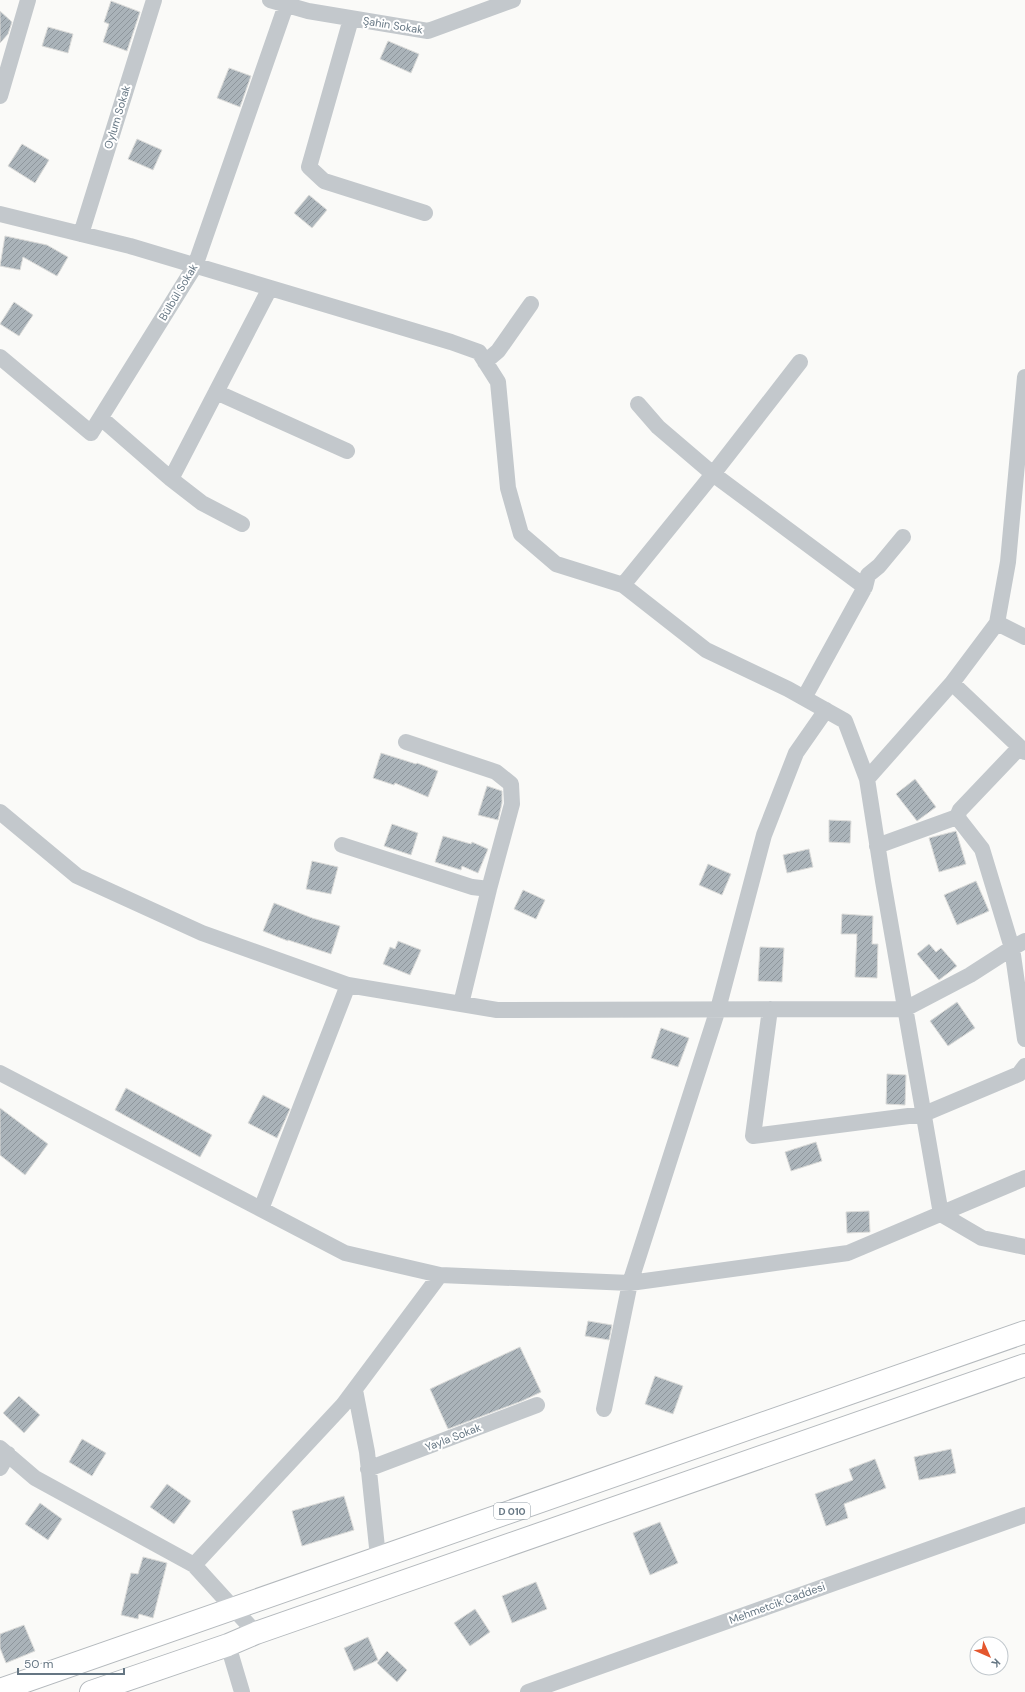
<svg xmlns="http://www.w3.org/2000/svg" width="1025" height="1692" viewBox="0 0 1025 1692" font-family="'DM Sans',sans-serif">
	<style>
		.building { fill: url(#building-hatch); stroke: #dcdcda }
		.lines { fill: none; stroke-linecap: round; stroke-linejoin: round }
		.trunk-casing { stroke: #b4b9bd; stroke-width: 24 }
		.minor { stroke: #c3c8cc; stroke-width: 16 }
		.trunk { stroke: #fff; stroke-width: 22 }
		.labels { text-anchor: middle; stroke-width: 4; stroke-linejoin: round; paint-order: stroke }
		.shield { fill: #fff; stroke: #939fa8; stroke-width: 1 }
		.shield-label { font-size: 10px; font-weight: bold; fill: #657683 }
		.street-label { font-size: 11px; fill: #657683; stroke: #fff }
	</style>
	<defs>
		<pattern id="building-hatch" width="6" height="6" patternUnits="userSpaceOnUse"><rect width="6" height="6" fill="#aab3b9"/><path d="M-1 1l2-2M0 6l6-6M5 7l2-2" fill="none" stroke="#8e969c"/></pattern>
	</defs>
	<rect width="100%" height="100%" fill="#fafaf8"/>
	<path class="building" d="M111,1L140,12L127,51L103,42L109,24L104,22Z
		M0,11L12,22L8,34L0,43Z
		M48,27L73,34L68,53L42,46Z
		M388,41L419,54L411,73L380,59Z
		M229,68L251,76L240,107L217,98Z
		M137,139L162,150L153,170L128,159Z
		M22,144L49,160L35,183L8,166Z
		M309,195L327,210L312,228L294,213Z
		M5,236L47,245L68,257L57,276L23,257L20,270L0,266Z
		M14,302L33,315L19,336L0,324Z
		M381,753L416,764L417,763L438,771L428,797L395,783L394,785L373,778Z
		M915,779L936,807L917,821L896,794Z
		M487,786L502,791V803L498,820L478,815Z
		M829,820L851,821L850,843L829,842Z
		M392,824L418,833L411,855L384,846Z
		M956,831L966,864L939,872L929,838Z
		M443,836L471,844L472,842L488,849L478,873L462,866L461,870L435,862Z
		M809,849L813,867L787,873L783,855Z
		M312,861L338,867L331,894L306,889Z
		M708,864L731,874L722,895L699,885Z
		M976,881L989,911L957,925L944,895Z
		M523,890L545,900L536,919L514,909Z
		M274,903L312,918L340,926L331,954L288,940V941L263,931Z
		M842,914L873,916L872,944H878L877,978L855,977L857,934H841Z
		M398,941L421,950L410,975L383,964L390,947L395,949Z
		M929,944L936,952L941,948L957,966L939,980L917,954Z
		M760,947L784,948L782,982L758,981Z
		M957,1002L975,1028L948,1046L930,1021Z
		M661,1028L689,1038L678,1067L651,1058Z
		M887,1074L906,1075L905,1105L886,1104Z
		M126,1088L212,1135L200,1157L115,1110Z
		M263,1095L290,1109L277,1138L248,1123Z
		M0,1108L48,1144L25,1175L0,1155Z
		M816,1142L822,1161L791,1171L785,1152Z
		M869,1211L870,1232L847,1233L846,1212Z
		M588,1321L612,1325L609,1340L585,1336Z
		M520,1347L541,1392L522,1401L448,1429L430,1389Z
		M655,1376L683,1386L673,1414L645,1404Z
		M19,1396L40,1415L24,1433L3,1413Z
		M82,1439L106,1453L92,1476L69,1462Z
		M951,1449L956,1473L919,1480L914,1457Z
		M875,1459L886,1488L844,1504L848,1518L826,1526L815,1494L853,1480L849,1469Z
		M167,1484L191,1501L174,1524L150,1507Z
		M344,1496L354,1530L302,1546L292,1511Z
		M40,1503L62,1519L48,1540L25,1524Z
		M660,1522L678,1563L650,1575L633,1533Z
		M143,1557L167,1563L153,1618L139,1614L138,1619L121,1615L131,1573L138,1574Z
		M536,1582L547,1609L512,1623L502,1596Z
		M475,1609L490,1632L470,1646L454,1623Z
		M24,1625L35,1651L6,1663L0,1648V1634Z
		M368,1637L378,1660L354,1671L344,1648Z
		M387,1651L407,1670L397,1682L377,1663Z"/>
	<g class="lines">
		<defs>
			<path id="trunk" d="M0,1690L1025,1332
				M91,1692L228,1645L256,1633L1025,1365"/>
		</defs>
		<use href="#trunk" class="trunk-casing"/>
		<path class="minor" d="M270,0L308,11L428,31L513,0
			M351,19L309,167L324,181L425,213
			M0,96L28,0
			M0,214L130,246L451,342L479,352L498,382L508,488L521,534L556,564L623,585L706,650L788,689L845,721L867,779L883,881L941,1214L982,1238L1025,1247
			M81,234L154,0
			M0,357L91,433L195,266L286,5
			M485,362L498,351L531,304
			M216,392L347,451
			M638,404L658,427L713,474L865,587L804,698
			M101,418L171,479L202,503L242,524
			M171,479L270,288
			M623,585L713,474L800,362
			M865,587L868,575L879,566L903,537
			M997,623L1025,637
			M952,683L1025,752
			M406,742L496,772L511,784L512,804L489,889L461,1004
			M867,779L952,683L997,623L1008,562L1025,377
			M0,812L77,876L202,933L348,985L497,1010L905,1009L970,975L1012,948L1025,941
			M957,817L982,849L1012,948L1025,1039
			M342,845L472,887L489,889
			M877,846L957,817L960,810L1020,747
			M770,1009L753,1136L924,1114L1019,1074L1025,1066
			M0,1073L345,1253L440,1275L630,1283L848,1253L1025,1178
			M261,1209L348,985
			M355,1390L367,1452L378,1557
			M604,1409L630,1283L718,1009L764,835L796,753L826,710
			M0,1448L35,1478L194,1565L256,1633
			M0,1468L8,1454
			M368,1469L537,1405
			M194,1565L343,1405L440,1275
			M228,1645L242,1692
			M528,1692L1025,1515"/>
		<use href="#trunk" class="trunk"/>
	</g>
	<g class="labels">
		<rect class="shield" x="494" y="1503" width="36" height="16" rx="3"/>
		<g class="shield-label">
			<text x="512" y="1515">D 010</text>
		</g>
		<g class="street-label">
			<text transform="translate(393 25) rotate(9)" y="4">Şahin Sokak</text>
			<text transform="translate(117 117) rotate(-73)" y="4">Oylum Sokak</text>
			<text transform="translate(178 292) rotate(-59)" y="4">Bülbül Sokak</text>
			<text transform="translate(453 1437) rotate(-21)" y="4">Yayla Sokak</text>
			<text transform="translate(777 1603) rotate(-20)" y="4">Mehmetcik Caddesi</text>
		</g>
	</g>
	<g transform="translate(989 1656) rotate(135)"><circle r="19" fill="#ffffff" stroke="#c1c8cd"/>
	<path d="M0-3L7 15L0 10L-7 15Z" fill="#e4572e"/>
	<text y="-6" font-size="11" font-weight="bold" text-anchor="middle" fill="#657683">K</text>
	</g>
	<path d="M18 1668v6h106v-6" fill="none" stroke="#657683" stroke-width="2"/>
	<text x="24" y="1668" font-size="12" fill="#657683" stroke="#ffffff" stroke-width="3" paint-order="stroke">50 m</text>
</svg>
